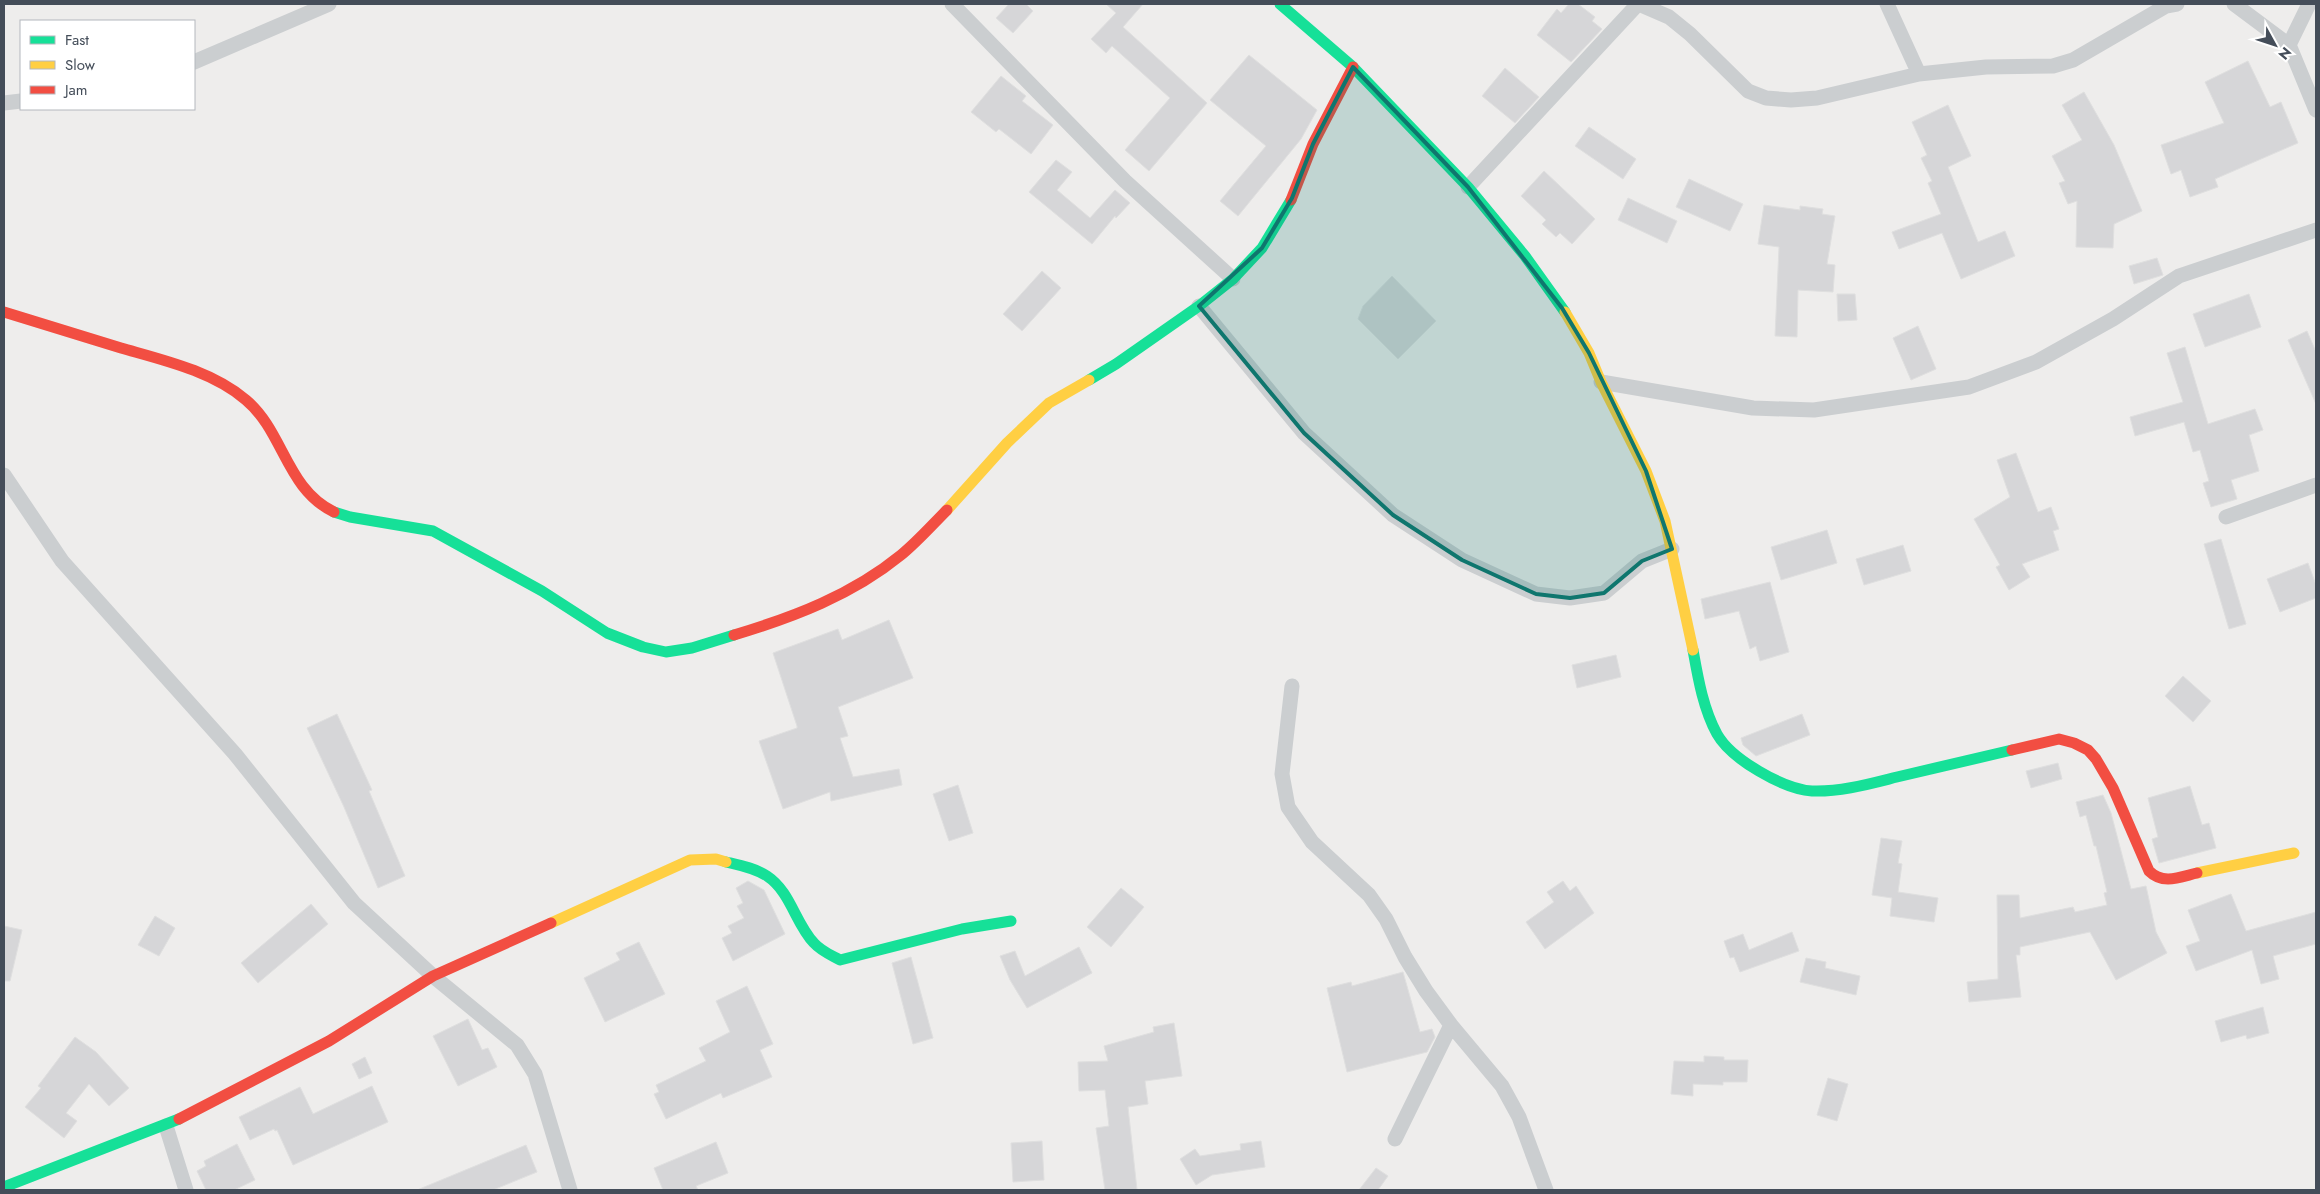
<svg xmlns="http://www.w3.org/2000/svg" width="2320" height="1194" viewBox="0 0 2320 1194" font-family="Jost,sans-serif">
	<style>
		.building { fill: #d6d6d8; stroke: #dfdfdf }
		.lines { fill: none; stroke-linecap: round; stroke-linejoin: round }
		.street { stroke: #cbced0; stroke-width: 15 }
		.fast { stroke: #16e098; stroke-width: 11 }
		.slow { stroke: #ffcf43; stroke-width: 11 }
		.jam { stroke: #f24e42; stroke-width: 11 }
		.marked { fill: #0f766e; fill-opacity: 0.2; stroke: #0f766e; stroke-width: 4; stroke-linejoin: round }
	</style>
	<rect width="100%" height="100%" fill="#eeedec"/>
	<path class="building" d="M1009,4H1026L1033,11L1013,33L996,18Z
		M1106,4H1143L1123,27L1207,103L1149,171L1125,150L1170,98L1112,46L1106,53L1091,39L1116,13Z
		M1569,4H1578L1595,17L1592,21L1602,29L1571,62L1537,35L1557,9L1561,13Z
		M1249,55L1317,110L1301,139L1238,216L1220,201L1266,146L1210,100Z
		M2248,61L2270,107L2281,102L2298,143L2215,179L2218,187L2190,197L2181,170L2171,174L2161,145L2224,123L2205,82Z
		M1505,68L1539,97L1515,123L1482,96Z
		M1001,76L1026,96L1022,101L1053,125L1031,154L999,129L996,132L971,112Z
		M2084,92L2114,145L2142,211L2114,224L2113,248L2076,247L2077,201L2068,204L2059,183L2065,181L2052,156L2082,140L2062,105Z
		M1948,105L1971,156L1948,167L1978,242L2005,231L2015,256L1961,279L1942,233L1899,249L1892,232L1941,214L1928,183L1932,181L1921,158L1927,155L1912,122Z
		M1589,127L1636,159L1623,179L1575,146Z
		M1056,160L1072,172L1057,190L1090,218L1115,190L1130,203L1116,218L1115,216L1092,244L1029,192Z
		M1544,171L1595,219L1572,244L1560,233L1556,237L1542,224L1546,220L1521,196Z
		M1689,179L1743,204L1730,231L1676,207Z
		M1628,198L1677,221L1667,243L1618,220Z
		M1764,205L1800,210V206L1823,209L1822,214L1835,216L1827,264L1835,265L1833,292L1798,290L1797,337L1775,336L1779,247L1758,244Z
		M2157,258L2163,275L2134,284L2129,266Z
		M1042,271L1061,288L1022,331L1003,314Z
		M1392,276L1436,321L1398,359L1358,319L1363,306Z
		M1837,294H1855L1857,320L1838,321Z
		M2249,294L2261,327L2205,347L2193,314Z
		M1918,326L1936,369L1911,380L1893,338Z
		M2307,331L2316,352V404L2288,340Z
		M2185,347L2208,424L2255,409L2263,430L2249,435L2259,471L2231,480L2237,499L2211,507L2203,483L2209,481L2200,450L2193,452L2184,422L2135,436L2130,417L2183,402L2167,353Z
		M2016,453L2038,512L2051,507L2059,529L2053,531L2059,550L2022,564L2030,577L2009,590L1996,567L2000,565L1974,519L2010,497L1997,460Z
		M1827,530L1837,563L1781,580L1771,547Z
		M2221,539L2246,624L2229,629L2204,544Z
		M1903,545L1911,571L1864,585L1856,559Z
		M2308,563L2316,585V598L2280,612L2267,579Z
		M1770,582L1789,652L1760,661L1756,646L1750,649L1739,611L1705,619L1701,599Z
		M889,620L913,678L838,707L848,736L840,738L853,777L899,769L902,785L831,801L830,792L783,809L759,741L797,728V726L773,653L838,629L842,640Z
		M1616,655L1621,677L1577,688L1572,665Z
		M2183,676L2211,701L2193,722L2165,696Z
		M337,714L372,790L369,791L405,876L378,888L344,807L307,728Z
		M1802,714L1810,735L1756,756L1743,745L1741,738Z
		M2058,763L2062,779L2031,788L2026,771Z
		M958,785L973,833L949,841L933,794Z
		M2190,786L2202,825L2209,823L2216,848L2159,863L2152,839L2158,837L2148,798Z
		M2103,795L2111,813L2131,889L2146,886L2156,932L2167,953L2116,980L2090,932L2020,947V955H2016L2021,997L1969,1002L1967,982L1998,979L1997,895H2019L2020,918L2073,907L2075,912L2107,905L2104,893L2107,892L2096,846H2094L2086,815L2080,817L2076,802Z
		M1881,838L1902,841L1898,863L1902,864L1898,892L1938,898L1934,922L1890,916L1892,898L1872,895Z
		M748,881L764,890L785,934L733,961L722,938L732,933L728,926L744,918L737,906L743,903L736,888Z
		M1563,881L1570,891L1576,886L1594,913L1545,949L1526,922L1554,902L1547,892Z
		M1121,888L1144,907L1111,947L1087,927Z
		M2231,894L2246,931L2316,912V944L2273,956L2279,979L2261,984L2252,950L2196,971L2186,946L2200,941L2188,910Z
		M311,904L328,924L258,983L241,963Z
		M155,916L175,928L159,956L138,945Z
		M4,926L22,930L10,981H4Z
		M1792,932L1799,951L1740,972L1734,957L1730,958L1724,941L1743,934L1749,950Z
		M639,942L665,994L605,1022L584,978L620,960L616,953Z
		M1079,947L1092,973L1027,1008L1010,980L1000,956L1015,951L1025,976Z
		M911,957L933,1038L913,1044L892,963Z
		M1806,958L1826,962L1825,968L1860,976L1856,995L1800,982Z
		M1403,972L1420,1032L1432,1029L1435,1037L1427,1052L1347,1072L1327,988L1351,982L1352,986Z
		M747,986L773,1044L760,1050L772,1077L723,1098L721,1093L666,1119L654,1094L659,1092L656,1085L706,1061L699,1048L730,1032L716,1001Z
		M2263,1007L2269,1033L2247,1039L2246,1035L2221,1042L2215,1021Z
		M468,1019L482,1050L488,1048L497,1067L458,1086L433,1036Z
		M1174,1023L1182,1076L1145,1081L1148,1104L1128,1107L1137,1190H1105L1096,1128L1109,1126L1105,1090L1079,1091L1078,1062L1108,1061L1104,1046L1154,1032L1153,1027Z
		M75,1037L96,1052L129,1088L109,1106L89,1084L66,1113L77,1121L64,1138L25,1107L41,1088L38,1086Z
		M1704,1056L1724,1057V1060H1748L1747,1082H1723V1085L1693,1084V1096L1671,1094L1674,1061L1704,1062Z
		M365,1057L372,1073L359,1079L352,1064Z
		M1828,1078L1848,1084L1837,1121L1817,1115Z
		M372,1086L388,1122L293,1165L277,1130L275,1131L274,1129L250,1140L239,1117L300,1087L313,1114Z
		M1042,1141L1044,1180L1013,1182L1011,1143Z
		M1261,1141L1265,1167L1212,1175L1196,1185L1180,1159L1195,1149L1200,1156L1241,1150L1240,1144Z
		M716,1142L728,1173L696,1186L698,1190H663L654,1168Z
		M237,1144L255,1180L234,1190H206L197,1171L206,1166L204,1161Z
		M526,1145L537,1172L493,1190H417Z
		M1376,1168L1388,1176L1378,1190H1359Z"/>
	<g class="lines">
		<path class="street" d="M952,4L1125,181L1233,279
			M1639,4L1669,17L1690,34L1748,91L1766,98L1791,100L1817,98L1919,74L1986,67L2053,66L2073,60L2166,6L2177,4
			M1887,4L1919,74
			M2234,4L2289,45L2316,110
			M2289,45L2309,4
			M194,62L329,4
			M4,103L21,101
			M1468,187L1638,4
			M1199,306L1304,433L1393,515L1462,560L1536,594L1570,598L1604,593L1642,561L1672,549
			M1601,382L1753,408L1814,410L1969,387L2036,362L2113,319L2179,276L2316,230
			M4,475L62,561L235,754L354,903L433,976L517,1045L535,1074L570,1190
			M2226,517L2316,485
			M1292,686L1282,774L1288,807L1312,842L1369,895L1386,919L1405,957L1426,991L1451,1025L1502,1086L1519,1117L1546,1190
			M166,1126L186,1190
			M1395,1139L1451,1025"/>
		<path class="fast" d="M1280,4L1353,67L1468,187L1525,256L1565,312
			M1089,380L1116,364L1199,306L1233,279L1262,248L1291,200
			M334,512L350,517L433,531L542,591L607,633L643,647L666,652L692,648L734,635
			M1693,650C1698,678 1703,708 1717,734C1731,759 1783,789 1812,791C1841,792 1869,784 1897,777C1936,768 1974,759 2012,750
			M726,862C739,865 755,868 767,876C791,892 795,923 814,943C821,951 831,955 840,960L962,929L1011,921
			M4,1187L179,1119"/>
		<path class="slow" d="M1565,312L1589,353L1601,382L1646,471L1665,521L1693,650
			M947,510L1007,443L1049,403L1089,380
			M2197,873L2294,853
			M551,923L690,860L716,859L726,862"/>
		<path class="jam" d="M1291,200L1313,144L1353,67
			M4,312C43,324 82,336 121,348C163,360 212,371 246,400C284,432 286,489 334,512
			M734,635C794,617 852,595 901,555C917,542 932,525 947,510
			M2012,750L2059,739L2074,743L2088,750L2096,759L2113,788L2149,871C2163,885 2180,877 2197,873
			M179,1119L329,1041L433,976L551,923"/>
	</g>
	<path class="marked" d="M1353,67L1468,187L1562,308L1589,353L1646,471L1672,549L1642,561L1604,593L1570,598L1536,594L1462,560L1393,515L1304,433L1199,306L1262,248L1292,198L1313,144Z"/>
	<rect width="2320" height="1194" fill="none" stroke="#444d59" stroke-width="10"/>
	<rect x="20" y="20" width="175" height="90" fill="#ffffff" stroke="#b4b8bd"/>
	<rect x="30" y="36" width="25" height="8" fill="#16e098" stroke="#b4b8bd"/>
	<text x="65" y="45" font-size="15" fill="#444d59">Fast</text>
	<rect x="30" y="61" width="25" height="8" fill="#ffcf43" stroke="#b4b8bd"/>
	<text x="65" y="70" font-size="15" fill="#444d59">Slow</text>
	<rect x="30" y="86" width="25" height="8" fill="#f24e42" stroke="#b4b8bd"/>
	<text x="65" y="95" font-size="15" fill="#444d59">Jam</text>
	<g transform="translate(2275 45) rotate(130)" stroke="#ffffff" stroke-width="4" paint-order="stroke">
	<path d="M0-4L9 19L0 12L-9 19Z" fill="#444d59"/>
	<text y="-8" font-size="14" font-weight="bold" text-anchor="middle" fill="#444d59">N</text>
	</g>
</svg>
